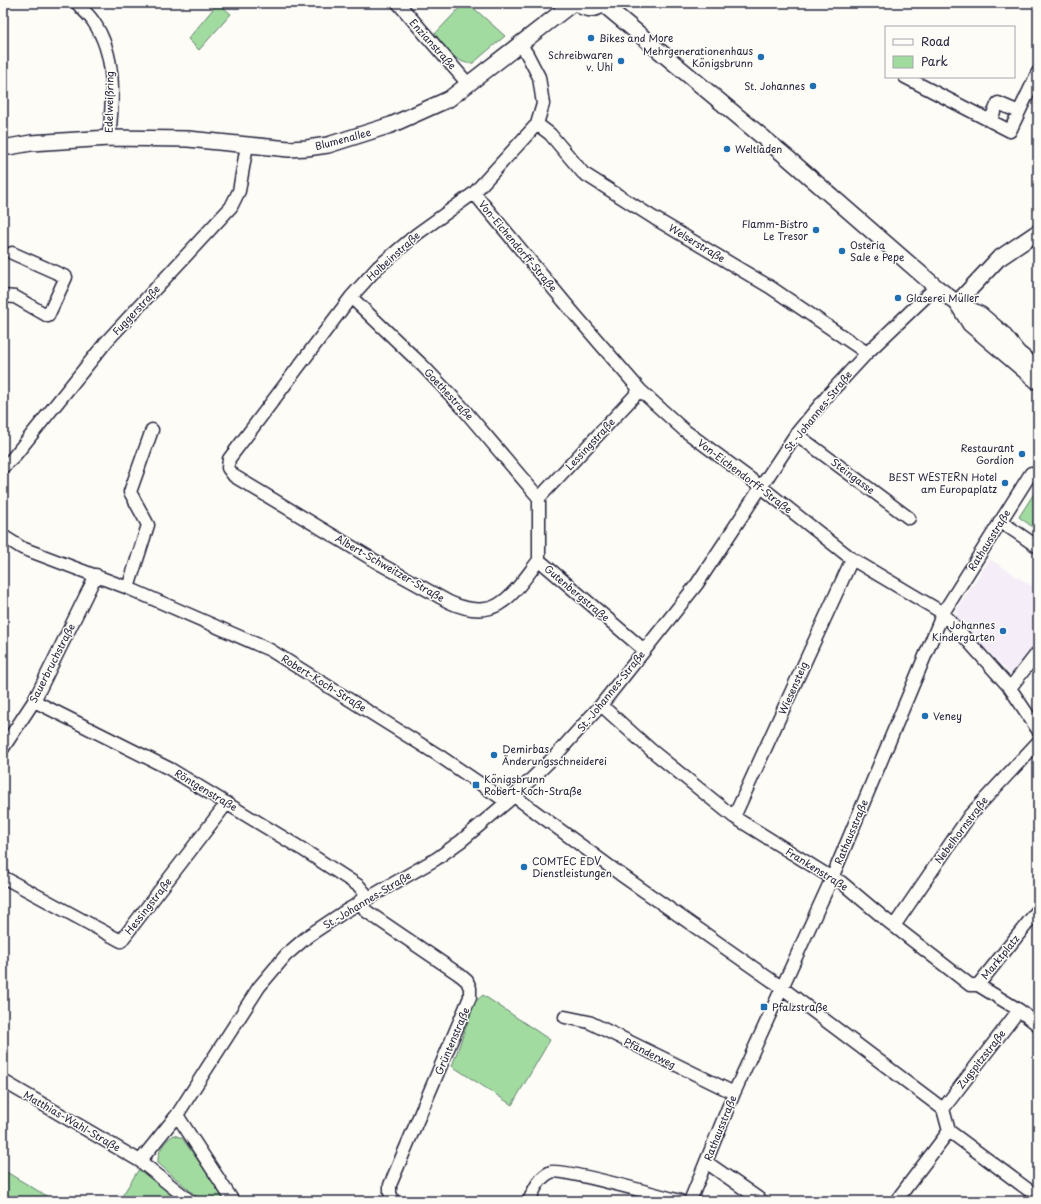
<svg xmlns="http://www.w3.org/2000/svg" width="1041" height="1204" viewBox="0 0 1041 1204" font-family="'Playpen Sans',sans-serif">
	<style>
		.built { fill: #f5eef8 }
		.green { fill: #a2dba0; stroke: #627e6e }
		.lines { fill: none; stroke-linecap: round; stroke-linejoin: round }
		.minor-casing { stroke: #22223b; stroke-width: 15 }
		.tertiary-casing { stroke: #22223b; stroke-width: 18 }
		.minor { stroke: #fdfcf7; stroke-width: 12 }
		.tertiary { stroke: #fdfcf7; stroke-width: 15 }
		.poi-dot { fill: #1f6fb2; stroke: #fdfcf7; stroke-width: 1.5 }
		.labels { text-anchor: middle; stroke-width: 3; stroke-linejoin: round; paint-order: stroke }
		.poi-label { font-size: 10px; fill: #22223b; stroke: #fdfcf7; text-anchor: start }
		.street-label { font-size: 10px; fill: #22223b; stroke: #fdfcf7 }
	</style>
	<rect width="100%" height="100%" fill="#fdfcf7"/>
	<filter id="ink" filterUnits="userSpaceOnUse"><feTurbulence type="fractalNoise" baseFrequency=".025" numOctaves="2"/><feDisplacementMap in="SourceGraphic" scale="8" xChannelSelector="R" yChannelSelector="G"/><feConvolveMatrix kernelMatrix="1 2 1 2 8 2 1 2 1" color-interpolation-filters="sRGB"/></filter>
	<g filter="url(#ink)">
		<path class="built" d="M990,559L1030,585H1038V646L1014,678L953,616Z"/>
		<path class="green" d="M218,3L231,14L199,50L188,39Z
			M464,3H468L505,36L473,63C457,66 444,45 435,34Z
			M1038,487V542L1031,538L1037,530L1019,517Z
			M483,995L550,1040L512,1105L452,1066L475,1002Z
			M174,1135L182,1138L227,1201H202L158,1163C157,1152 164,1141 174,1135Z
			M139,1169L182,1201H119Z
			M3,1170L55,1201H3Z"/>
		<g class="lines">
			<defs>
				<path id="minor" d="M77,3C82,9 89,15 93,21C117,55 113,100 109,138
					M398,3L469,85
					M521,45L527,54L539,77L543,104L537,124L474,193L417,234L378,267L351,297L229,459L228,468L234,476L382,565L449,602C497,624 512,595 539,560
					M905,77L1010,131L1038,72
					M990,121L998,103L1019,112
					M537,124L550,134L583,173L654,218L770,287L867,353
					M474,193L571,310L640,390L684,430L760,486L852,559L943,613L1010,688L1038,730
					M3,296L15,297L48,316L66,277L12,253
					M351,297L424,367L461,406L539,498
					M796,434L909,518
					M3,467L12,459L106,342L231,207L239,191L247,145
					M539,498V560L644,650
					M539,498L640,390
					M1000,521L1038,547
					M3,536L22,548L128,588L270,650L438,755L507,802
					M128,588L148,525L130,492L152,430
					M1010,688L1038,652
					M34,701L170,769L302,849L359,886L368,897
					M601,705L651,750L734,817L832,878L841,882L885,919L970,985H978L1019,1010L1038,1025
					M3,748L34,701L96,575
					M514,796L620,874L781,987L943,1109L949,1131L1038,1197
					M734,817L852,559
					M3,877L121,941L227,803
					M360,901L366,911L460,975L467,981L470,988V997L390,1185V1193L393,1201
					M894,926L970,815L1038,742
					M978,985L1038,910
					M565,1017L589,1022L734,1093
					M3,1081L140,1161
					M943,1109L1019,1010
					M177,1115L233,1201
					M706,1162L762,1201
					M190,1201L140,1161L177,1115L259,987L286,955L308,936L344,912L436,859L461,841L514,796L556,755L601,705L697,584L796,434L829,394L867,353L936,287
					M529,1201C534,1190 539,1177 551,1172C561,1168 662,1196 680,1201
					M690,1201L734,1093L832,878L943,613L1031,473
					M896,1201L949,1131"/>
				<path id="tertiary" d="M577,3C585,11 596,10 604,3
					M603,4L789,159L936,287L957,303L981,315L1002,333L1018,353L1038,369
					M3,148L31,143L109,138L188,139L289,149L307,148L328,145L391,125L449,99L573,3
					M957,303L970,324L1038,382
					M957,303L998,259L1038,232"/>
			</defs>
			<use href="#minor" class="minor-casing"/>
			<use href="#tertiary" class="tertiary-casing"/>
			<use href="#minor" class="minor"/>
			<use href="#tertiary" class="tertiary"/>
		</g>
	</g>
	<g class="poi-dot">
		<circle cx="591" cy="38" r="4"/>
		<circle cx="761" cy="57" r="4"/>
		<circle cx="621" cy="61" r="4"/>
		<circle cx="813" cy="86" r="4"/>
		<circle cx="727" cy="149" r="4"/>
		<circle cx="816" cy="230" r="4"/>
		<circle cx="842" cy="251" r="4"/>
		<circle cx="898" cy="298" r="4"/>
		<circle cx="1022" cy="454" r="4"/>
		<circle cx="1005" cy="483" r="4"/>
		<circle cx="1003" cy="631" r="4"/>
		<circle cx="925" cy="716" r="4"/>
		<circle cx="494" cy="755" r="4"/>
		<rect x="472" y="781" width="8" height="8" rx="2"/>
		<circle cx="524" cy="867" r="4"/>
		<rect x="760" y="1003" width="8" height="8" rx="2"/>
	</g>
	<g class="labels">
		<g class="poi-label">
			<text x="599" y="42">Bikes and More</text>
			<text x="753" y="55" text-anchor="end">Mehrgenerationenhaus<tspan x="753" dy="12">Königsbrunn</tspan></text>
			<text x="613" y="59" text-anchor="end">Schreibwaren<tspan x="613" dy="12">v. Uhl</tspan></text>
			<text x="805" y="90" text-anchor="end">St. Johannes</text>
			<text x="735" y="153">Weltladen</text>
			<text x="808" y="228" text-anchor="end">Flamm-Bistro<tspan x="808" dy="12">Le Tresor</tspan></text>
			<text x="850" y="249">Osteria<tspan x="850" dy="12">Sale e Pepe</tspan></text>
			<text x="906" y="302">Glaserei Müller</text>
			<text x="1014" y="452" text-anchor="end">Restaurant<tspan x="1014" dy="12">Gordion</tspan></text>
			<text x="997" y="481" text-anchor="end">BEST WESTERN Hotel<tspan x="997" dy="12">am Europaplatz</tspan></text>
			<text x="995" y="629" text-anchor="end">Johannes<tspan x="995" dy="12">Kindergarten</tspan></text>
			<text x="933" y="720">Veney</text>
			<text x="502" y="753">Demirbas<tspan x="502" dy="12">Änderungsschneiderei</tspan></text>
			<text x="484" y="783">Königsbrunn<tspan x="484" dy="12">Robert-Koch-Straße</tspan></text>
			<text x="532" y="865">COMTEC EDV<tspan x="532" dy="12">Dienstleistungen</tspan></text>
			<text x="772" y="1011">Pfalzstraße</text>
		</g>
		<g class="street-label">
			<text transform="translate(433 44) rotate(48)" y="4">Enzianstraße</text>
			<text transform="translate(109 102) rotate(-89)" y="4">Edelweißring</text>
			<text transform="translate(343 139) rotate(-15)" y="4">Blumenallee</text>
			<text transform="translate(697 243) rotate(31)" y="4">Welserstraße</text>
			<text transform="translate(518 246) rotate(50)" y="4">Von-Eichendorff-Straße</text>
			<text transform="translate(393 256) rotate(-42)" y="4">Holbeinstraße</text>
			<text transform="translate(136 310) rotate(-47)" y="4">Fuggerstraße</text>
			<text transform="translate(449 394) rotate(47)" y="4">Goethestraße</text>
			<text transform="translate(818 411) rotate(-51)" y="4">St.-Johannes-Straße</text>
			<text transform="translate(590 444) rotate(-47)" y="4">Lessingstraße</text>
			<text transform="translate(745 476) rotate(37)" y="4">Von-Eichendorff-Straße</text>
			<text transform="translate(853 476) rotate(37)" y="4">Steingasse</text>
			<text transform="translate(989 540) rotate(-58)" y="4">Rathausstraße</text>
			<text transform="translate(390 568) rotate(30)" y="4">Albert-Schweitzer-Straße</text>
			<text transform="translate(577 593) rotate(40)" y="4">Gutenbergstraße</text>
			<text transform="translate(52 663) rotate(-63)" y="4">Sauerbruchstraße</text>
			<text transform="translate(324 683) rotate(32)" y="4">Robert-Koch-Straße</text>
			<text transform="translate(793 688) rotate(-66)" y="4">Wiesensteig</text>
			<text transform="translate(611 691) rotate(-51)" y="4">St.-Johannes-Straße</text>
			<text transform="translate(206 790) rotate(31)" y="4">Röntgenstraße</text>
			<text transform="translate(961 830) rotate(-53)" y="4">Nebelhornstraße</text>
			<text transform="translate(851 832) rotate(-67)" y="4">Rathausstraße</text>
			<text transform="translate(817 869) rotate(32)" y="4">Frankenstraße</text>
			<text transform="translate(367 900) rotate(-31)" y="4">St.-Johannes-Straße</text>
			<text transform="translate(148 906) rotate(-52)" y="4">Hessingstraße</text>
			<text transform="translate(1000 957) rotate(-51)" y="4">Marktplatz</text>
			<text transform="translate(452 1041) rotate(-67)" y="4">Grüntenstraße</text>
			<text transform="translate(650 1053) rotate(26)" y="4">Pfänderweg</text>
			<text transform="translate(981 1059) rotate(-52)" y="4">Zugspitzstraße</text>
			<text transform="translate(72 1121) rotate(30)" y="4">Matthias-Wahl-Straße</text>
			<text transform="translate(720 1128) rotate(-68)" y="4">Rathausstraße</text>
		</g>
	</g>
	<rect width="1041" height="1204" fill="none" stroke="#fdfcf7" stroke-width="16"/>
	<rect x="8" y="8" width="1025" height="1188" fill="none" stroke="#22223b" stroke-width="1.5" filter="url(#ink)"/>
	<rect x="885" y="26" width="130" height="52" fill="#fdfcf7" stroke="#a5a5ac"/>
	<rect x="893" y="39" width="20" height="6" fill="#fdfcf7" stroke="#a5a5ac"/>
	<text x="921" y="46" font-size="12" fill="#22223b">Road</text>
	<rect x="893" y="56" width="20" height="12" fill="#a2dba0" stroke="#a5a5ac"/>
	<text x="921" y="66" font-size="12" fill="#22223b">Park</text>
</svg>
